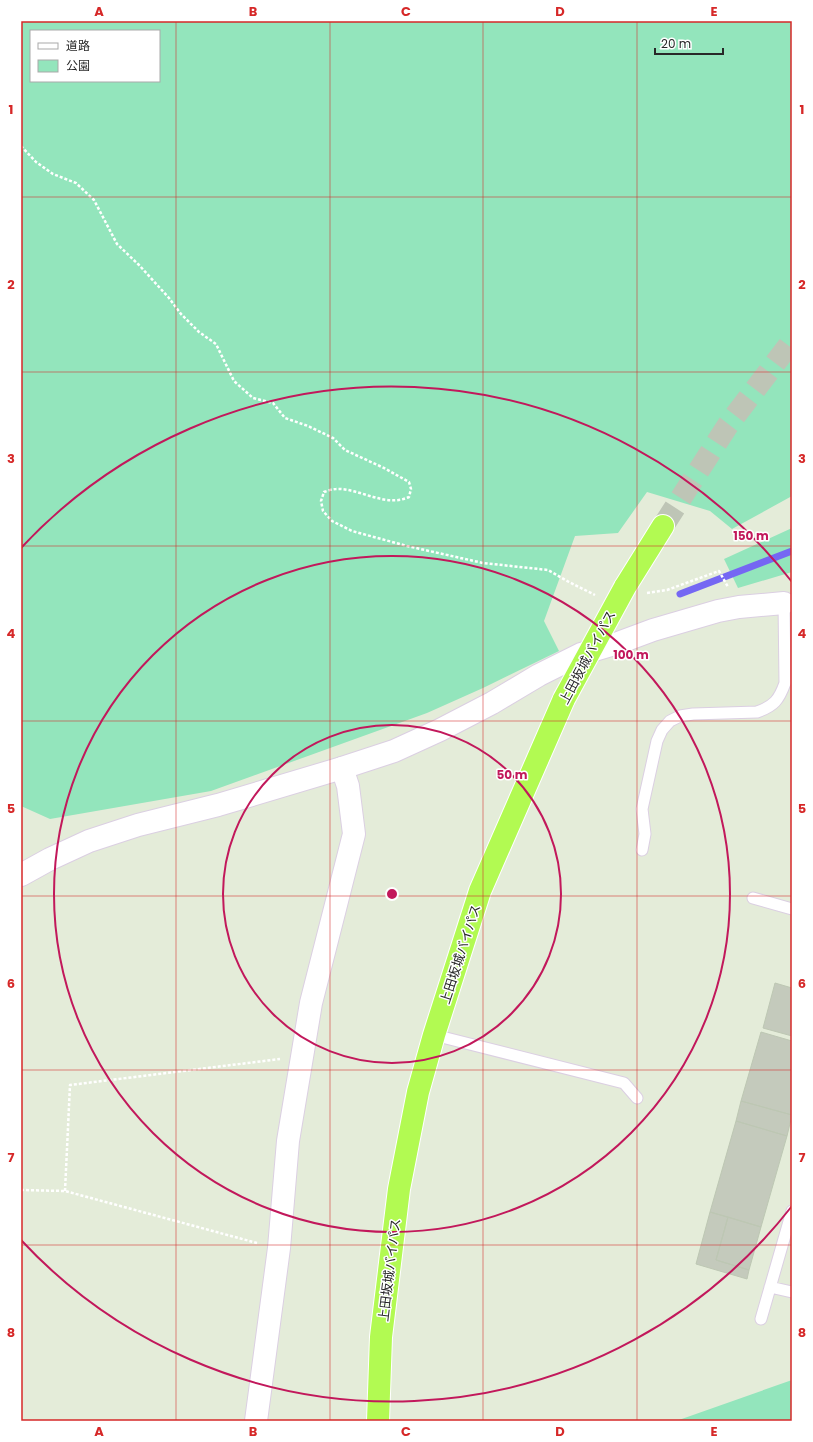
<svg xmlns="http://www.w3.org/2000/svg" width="813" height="1442" viewBox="0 0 813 1442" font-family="Poppins,'Noto Sans JP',sans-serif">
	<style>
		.green { fill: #93e5bc; fill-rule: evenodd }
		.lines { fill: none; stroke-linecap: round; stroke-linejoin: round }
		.stream { stroke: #7567f3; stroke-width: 7 }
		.building { fill: #c4cabc; stroke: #bdc7b3 }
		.trunk-tunnel { stroke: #bec5b6; stroke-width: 22; stroke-dasharray: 22 11; stroke-linecap: butt }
		.service-casing { stroke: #dbcfe2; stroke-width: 13 }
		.minor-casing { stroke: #dbcfe2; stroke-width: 24 }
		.tertiary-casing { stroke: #dbcfe2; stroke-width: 24 }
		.trunk-casing { stroke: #fff; stroke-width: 24 }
		.path { stroke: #fff; stroke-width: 2.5; stroke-dasharray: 3 2; stroke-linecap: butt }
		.service { stroke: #fff; stroke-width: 11 }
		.minor { stroke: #fff; stroke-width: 22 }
		.tertiary { stroke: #fff; stroke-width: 22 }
		.trunk { stroke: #b2fa52; stroke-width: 22 }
		.trunk-bridge-casing { stroke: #fff; stroke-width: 24; stroke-linecap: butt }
		.trunk-bridge { stroke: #b2fa52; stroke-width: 22 }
		.grid { fill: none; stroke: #d62828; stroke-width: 1; stroke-opacity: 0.55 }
		.ring { fill: none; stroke: #c2185b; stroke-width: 2 }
		.labels { text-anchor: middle; stroke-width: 3; stroke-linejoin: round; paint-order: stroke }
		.street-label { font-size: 13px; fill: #282828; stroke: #fff }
		.centre { fill: #c2185b; stroke: #fff; stroke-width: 2 }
		.ring-label { font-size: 12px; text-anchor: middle; font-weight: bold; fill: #c2185b; stroke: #fff; stroke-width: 3; stroke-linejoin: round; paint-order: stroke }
		.neatline { fill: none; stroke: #d62828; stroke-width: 1.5 }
		.grid-label { font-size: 13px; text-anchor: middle; font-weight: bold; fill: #d62828 }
	</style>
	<rect width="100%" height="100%" fill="#e4ecd9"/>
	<path class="green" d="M21,21H792V496L732,529L710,511L647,492L618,533L575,536L544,621L559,651L483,688L427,713L211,791L50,819L21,806ZM31,31H159V81H31Z
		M792,528V572L738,588L724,559Z
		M792,1380V1421H676Z"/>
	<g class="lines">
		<path class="stream" d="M680,594L792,551"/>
	</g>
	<path class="building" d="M775,983L792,988V1036L763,1028Z
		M761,1032L792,1041V1115L741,1101Z
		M741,1101L792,1115L787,1136L736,1121Z
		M736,1121L787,1136L761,1227L710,1212Z
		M710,1212L728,1217L716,1260L749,1270L747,1279L696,1264Z
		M728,1217L761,1227L749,1270L716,1260Z"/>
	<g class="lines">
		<path class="trunk-tunnel" d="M663,526L728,425L792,341"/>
		<defs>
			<path id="service" d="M642,850L645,834L642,809L657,741L662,730L670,721L680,716L693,714L757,712C774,706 779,700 785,683L784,603
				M753,898L792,909
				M434,1035L624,1083L637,1098
				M770,1287L792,1292
				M761,1319L792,1211"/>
			<path id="minor" d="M256,1421L279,1248L288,1141L311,1003L354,834L348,786L342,768"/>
			<path id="tertiary" d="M21,875L50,859L89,841L138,825L218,805L342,768L394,751L440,730L492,703L539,675L581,654L618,643L653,630L718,611L739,607L784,603"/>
			<path id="trunk" d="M625,587L663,526
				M378,1421L381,1337L399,1189L418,1092L434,1035L480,891L564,699"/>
		</defs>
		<use href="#service" class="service-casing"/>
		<use href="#minor" class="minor-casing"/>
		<use href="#tertiary" class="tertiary-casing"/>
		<use href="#trunk" class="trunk-casing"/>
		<path class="path" d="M21,146L36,162L53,174L76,183L94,200L117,244L139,265L169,298L181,314L199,332L216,344L234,381L253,398L273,403L285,418L308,426L333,438L345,450L384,468L409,482L411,489L409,497C385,508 360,488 336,489C332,489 327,491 324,492L321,501L323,511L332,521L352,531L407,546L483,563L548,570L569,582L595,595
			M647,593L667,590L719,571L728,587
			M21,1190L65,1191L257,1243
			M65,1191L70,1085L280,1059"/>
		<use href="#service" class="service"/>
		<use href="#minor" class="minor"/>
		<use href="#tertiary" class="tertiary"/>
		<use href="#trunk" class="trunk"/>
		<defs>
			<path id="trunk-bridge" d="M564,699L625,587"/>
		</defs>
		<use href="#trunk-bridge" class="trunk-bridge-casing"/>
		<use href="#trunk-bridge" class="trunk-bridge"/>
	</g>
	<path class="grid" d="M176,21V1421M330,21V1421M483,21V1421M637,21V1421M21,197H792M21,372H792M21,546H792M21,721H792M21,896H792M21,1070H792M21,1245H792"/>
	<g class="ring">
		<circle cx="392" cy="894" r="169"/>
		<circle cx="392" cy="894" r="338"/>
		<path d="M792 1206A507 507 0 0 1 21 1240M21 548A507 507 0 0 1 792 582"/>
	</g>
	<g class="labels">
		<g class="street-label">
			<text transform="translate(587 657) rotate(-62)" y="5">上田坂城バイパス</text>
			<text transform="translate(460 954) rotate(-72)" y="5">上田坂城バイパス</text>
			<text transform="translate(389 1270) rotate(-83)" y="5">上田坂城バイパス</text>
		</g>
	</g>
	<circle cx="392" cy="894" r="6" class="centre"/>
	<g class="ring-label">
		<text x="751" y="540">150 m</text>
		<text x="631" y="659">100 m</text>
		<text x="512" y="779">50 m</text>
	</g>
	<rect width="813" height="1442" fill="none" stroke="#ffffff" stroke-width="44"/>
	<rect x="30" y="30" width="130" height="52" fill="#ffffff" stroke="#a9a9a9"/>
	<rect x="38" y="43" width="20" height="6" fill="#ffffff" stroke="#a9a9a9"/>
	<text x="66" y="50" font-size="12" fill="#282828">道路</text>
	<rect x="38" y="60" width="20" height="12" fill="#93e5bc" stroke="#a9a9a9"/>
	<text x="66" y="70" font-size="12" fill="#282828">公園</text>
	<path d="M655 48v6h68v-6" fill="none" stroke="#282828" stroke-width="2"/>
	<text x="661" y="48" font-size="12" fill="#282828" stroke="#ffffff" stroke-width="3" paint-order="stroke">20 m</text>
	<rect x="22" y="22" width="769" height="1398" class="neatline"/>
	<g class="grid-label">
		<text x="99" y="16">A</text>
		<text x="253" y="16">B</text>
		<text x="406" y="16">C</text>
		<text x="560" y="16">D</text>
		<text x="714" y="16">E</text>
		<text x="11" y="114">1</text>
		<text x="802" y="114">1</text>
		<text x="11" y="289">2</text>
		<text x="802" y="289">2</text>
		<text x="11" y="463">3</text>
		<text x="802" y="463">3</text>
		<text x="11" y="638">4</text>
		<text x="802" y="638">4</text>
		<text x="11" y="813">5</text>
		<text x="802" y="813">5</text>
		<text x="11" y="988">6</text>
		<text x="802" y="988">6</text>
		<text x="11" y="1162">7</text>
		<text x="802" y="1162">7</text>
		<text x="11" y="1337">8</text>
		<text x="802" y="1337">8</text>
		<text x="99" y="1436">A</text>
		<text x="253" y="1436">B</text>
		<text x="406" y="1436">C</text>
		<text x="560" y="1436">D</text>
		<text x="714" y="1436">E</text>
	</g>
</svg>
